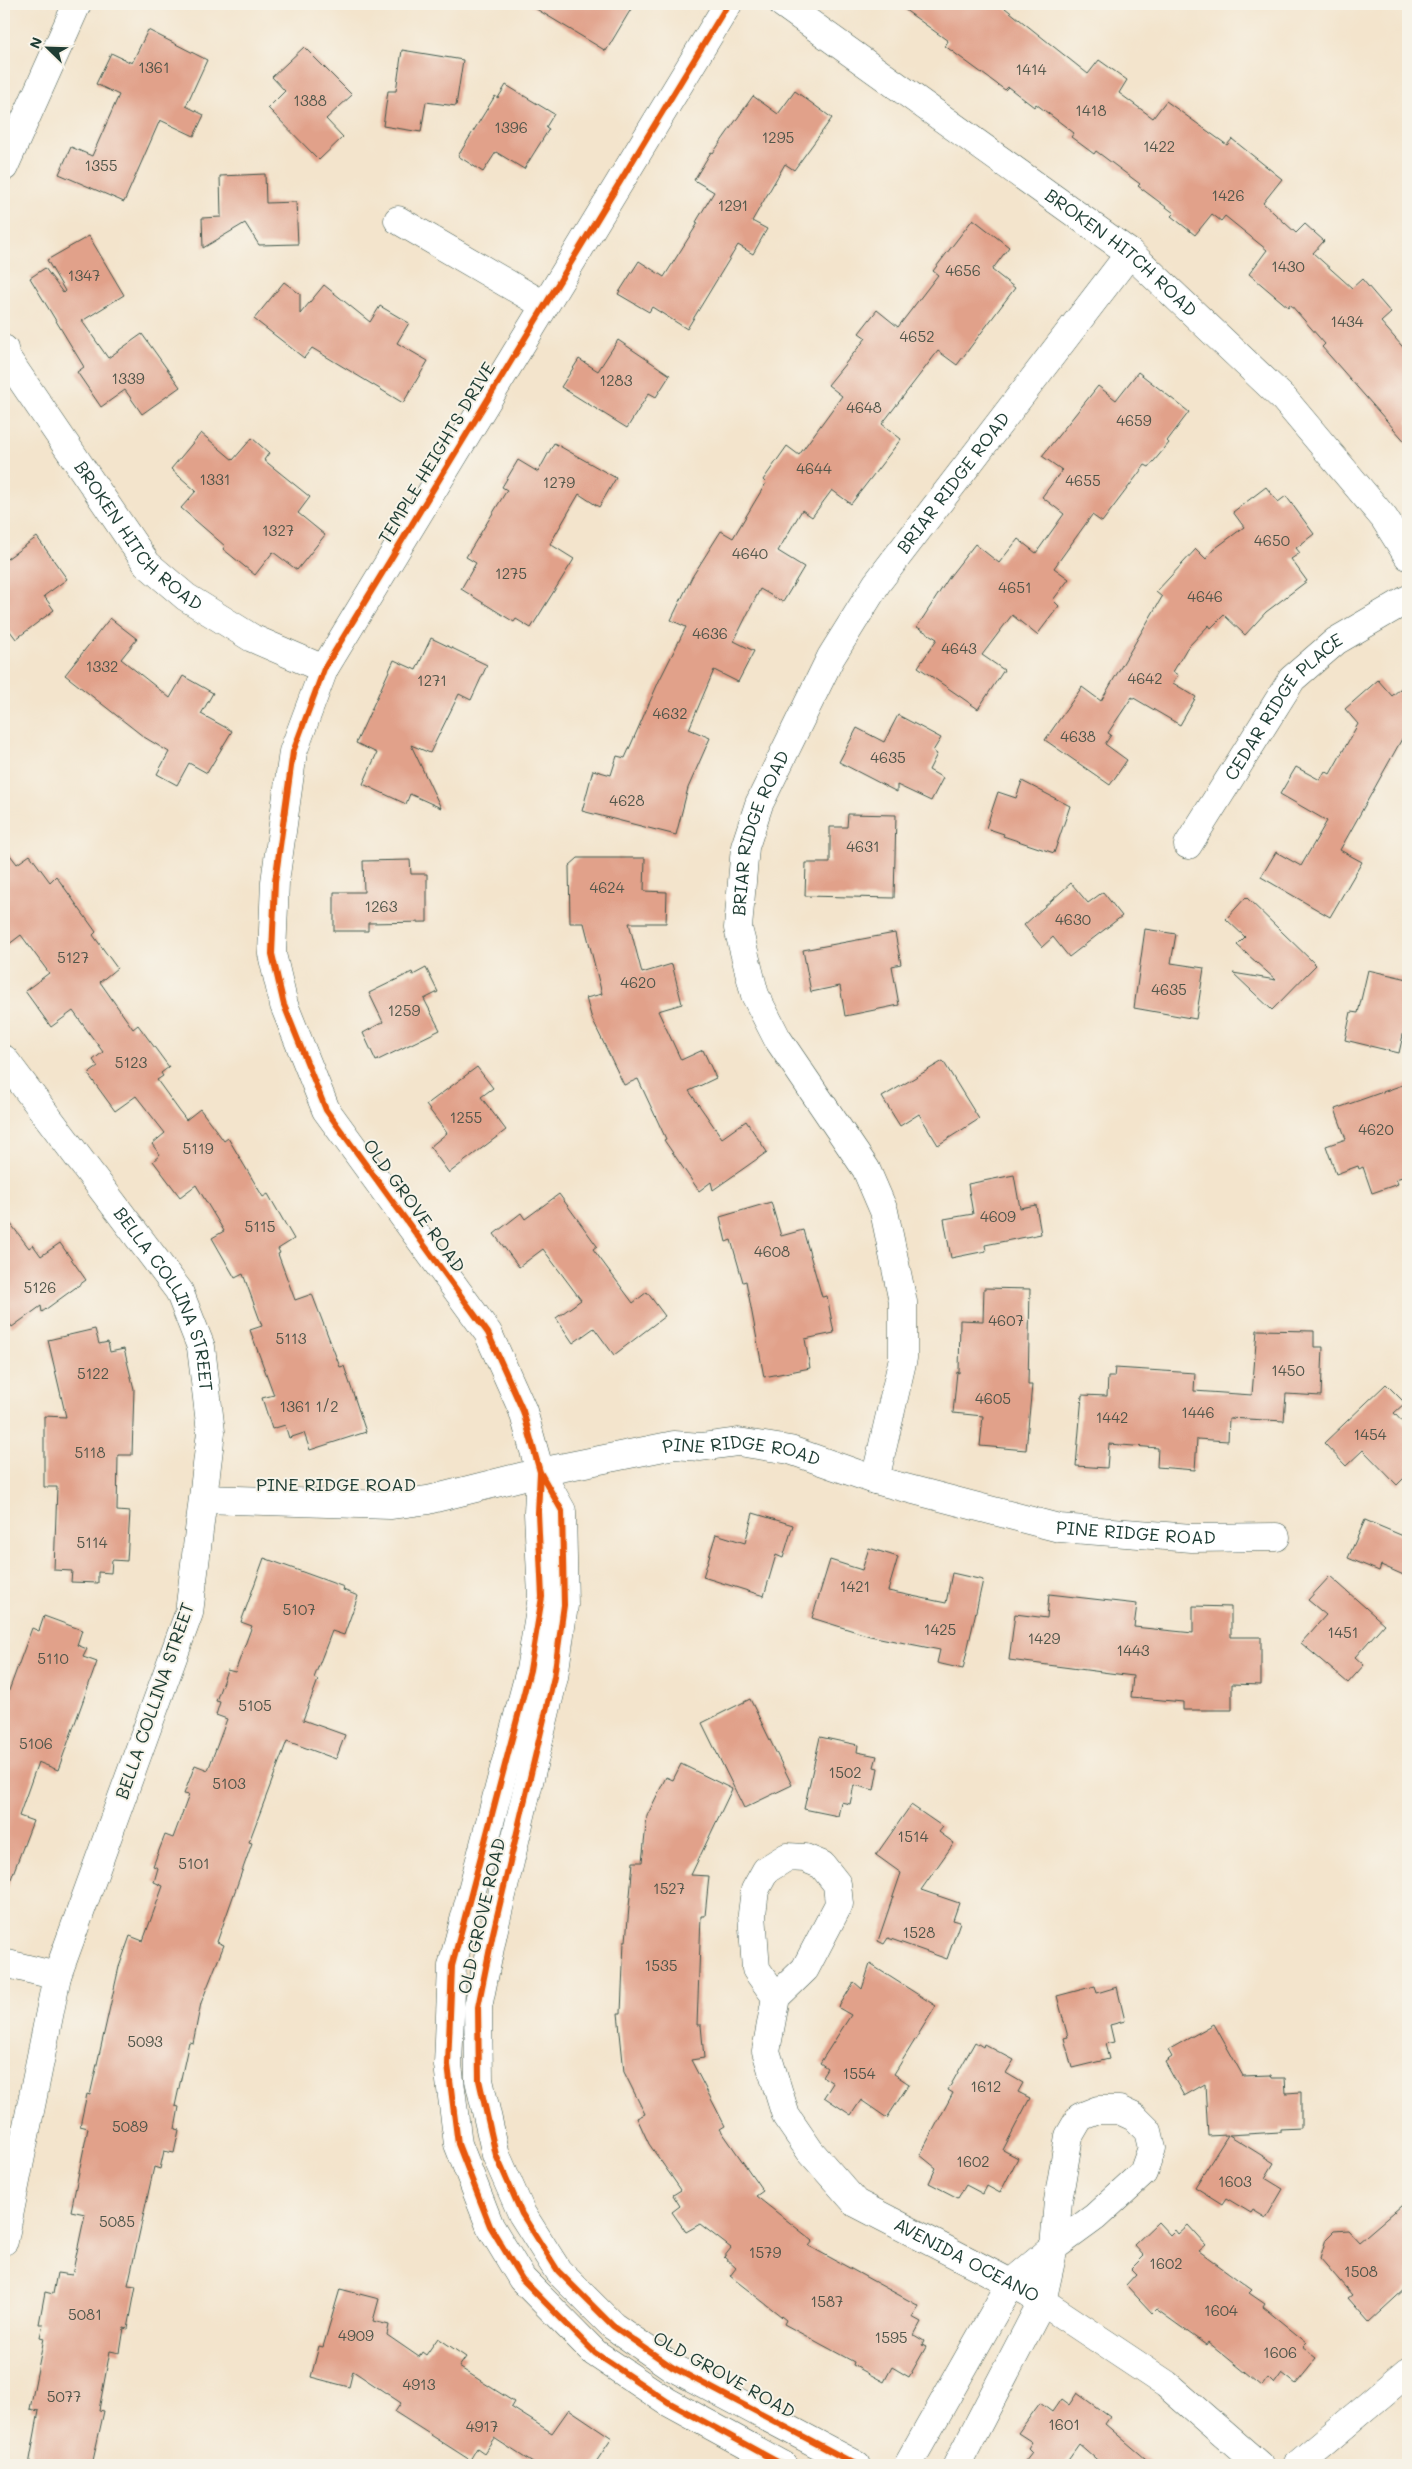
<svg xmlns="http://www.w3.org/2000/svg" width="1412" height="2469" viewBox="0 0 1412 2469" font-family="Mali,sans-serif">
	<style>
		.building { fill: #e1a18a }
		.lines { fill: none; stroke-linecap: round; stroke-linejoin: round }
		.minor-casing { stroke: #3f564b; stroke-width: 29 }
		.minor { stroke: #fff; stroke-width: 28 }
		.cycleway-casing { stroke: #f7f3e8; stroke-width: 9 }
		.cycleway { stroke: #e8590c; stroke-width: 6 }
		.labels { text-anchor: middle; stroke-width: 4; stroke-linejoin: round; paint-order: stroke }
		.number-label { font-size: 15px; fill: #50564a }
		.street-label { font-size: 18px; fill: #1f3d34; stroke: #f7f3e8 }
	</style>
	<rect width="100%" height="100%" fill="#f7f3e8"/>
	<filter id="ink" filterUnits="userSpaceOnUse"><feTurbulence type="fractalNoise" baseFrequency=".02" numOctaves="2"/><feDisplacementMap in="SourceGraphic" scale="10" xChannelSelector="R" yChannelSelector="G"/><feConvolveMatrix kernelMatrix="1 2 1 2 8 2 1 2 1" color-interpolation-filters="sRGB"/></filter>
	<filter id="wash" filterUnits="userSpaceOnUse"><feTurbulence type="fractalNoise" baseFrequency=".0096" numOctaves="4" result="noise"/><feDisplacementMap in="SourceGraphic" scale="20" xChannelSelector="R" yChannelSelector="G"/><feGaussianBlur stdDeviation="1.12" result="paint"/><feColorMatrix in="noise" values="0 0 0 0 0 0 0 0 0 0 0 0 0 0 0 0 0 1.4 0 .05"/><feComposite in="paint" operator="in"/></filter>
	<g filter="url(#wash)">
		<rect width="100%" height="100%" fill="#f3e4cc"/>
		<g id="blocks">
			<path class="building" d="M528,4H634L606,51Z
				M897,4H1000L1088,74L1099,60L1127,80L1119,93L1153,118L1166,101L1227,145L1232,139L1282,179L1263,203L1296,233L1305,224L1324,241L1313,253L1352,288L1362,279L1391,313L1381,322L1408,353V445L1322,347L1325,344L1290,304L1288,307L1249,274L1267,250L1225,216L1221,221L1212,214L1195,235L1171,216L1174,213L1138,186L1140,184L1096,151L1094,154L1071,137L1074,133L1036,104L1034,107L1008,87L1005,90L945,46L948,41Z
				M148,30L207,60L186,106L204,115L194,136L160,120L124,202L59,174L71,147L92,156L119,95L96,84L111,53L132,63Z
				M304,47L352,95L326,119L343,137L319,160L268,108L285,91L272,77Z
				M402,50L463,60L456,106L426,102L421,132L383,126L388,91H396Z
				M506,85L554,114L546,127L549,129L524,169L496,152L483,172L458,156L495,96L498,98Z
				M795,91L832,118L794,170L785,164L752,221L767,229L753,254L738,245L687,329L652,307L649,312L618,294L639,261L664,277L698,223L696,222L714,192L694,180L711,152L713,153L753,96L778,114Z
				M265,174L266,203L296,202L298,244L259,245L245,223L203,248L202,218L221,217L220,176Z
				M973,219L1009,247L992,270L1015,288L957,365L938,351L882,424L901,439L851,504L832,490L812,517L802,510L778,551L804,567L783,602L760,589L734,641L754,651L738,682L714,670L689,729L710,738L688,788L676,835L582,811L593,770L611,775L617,756L625,758L659,681L686,627L671,620L692,577L721,531L733,538L766,483L763,480L787,446L799,455L842,396L828,385L866,338L859,333L877,310L898,327L938,275L933,271Z
				M89,236L124,295L82,321L108,358L142,334L180,387L142,414L125,390L101,407L77,372L84,367L30,278L45,268L63,293L65,291L47,260Z
				M284,282L300,294V314L324,285L370,322L380,306L409,323L397,343L428,361L403,403L312,348L304,358L254,319Z
				M618,340L670,375L656,397L649,393L627,428L561,387L579,359L598,371Z
				M1138,372L1189,412L1167,441L1169,443L1149,467L1145,465L1102,522L1092,515L1054,568L1069,579L1053,600L1059,606L1037,635L1012,615L982,655L1004,670L978,709L918,667L937,639L917,627L950,576L975,544L999,563L1018,539L1036,553L1064,514L1042,497L1062,470L1042,456L1098,386L1116,400Z
				M201,433L233,460L252,438L269,453L264,460L310,497L298,513L325,535L297,570L273,552L255,575L223,549L225,546L181,508L196,491L171,469Z
				M554,443L616,478L599,507L579,494L550,544L574,559L531,628L516,619L514,622L461,589L476,563L466,557L507,490L502,487L518,460L538,472Z
				M1266,487L1278,502L1286,496L1314,534L1296,548L1300,553L1291,559L1307,581L1266,612L1245,635L1224,615L1211,628L1209,625L1187,648L1173,672L1178,675L1173,683L1196,697L1180,725L1132,697L1108,733L1111,735L1105,744L1127,760L1110,785L1045,740L1082,687L1101,701L1162,597L1156,592L1196,549L1206,559L1213,550L1244,527L1233,512Z
				M37,537L67,579L44,596L54,610L16,639L4,623V561Z
				M110,618L137,639L121,659L170,698L183,676L213,693L201,714L232,731L207,773L189,763L177,785L157,774L169,752L144,737L65,675Z
				M431,638L487,665L471,700L459,694L430,753L411,745L441,808L410,794L406,804L363,784L377,753L356,743L394,660L416,670Z
				M1378,680L1392,696L1408,682V728L1340,850L1362,862L1330,917L1261,877L1276,852L1301,866L1327,821L1280,794L1296,767L1320,780L1325,771L1330,774L1358,724L1345,709Z
				M898,715L941,738L933,751L937,754L929,770L943,778L931,801L897,785V792L839,762L857,728L884,742Z
				M1022,781L1070,806L1054,853L1003,836L1004,834L986,828L998,792L1016,798Z
				M848,814L896,815L894,898L805,896L806,863H830V827H847Z
				M4,847L17,864L30,855L50,882L56,876L96,932L93,935L117,968L100,982L133,1029L138,1025L169,1067L161,1073L163,1076L157,1080L186,1120L200,1109L224,1141L228,1138L263,1197L268,1194L294,1239L278,1249L280,1253L278,1254L295,1300L312,1294L340,1367L344,1366L366,1432L310,1450L304,1433L289,1438L285,1425L272,1429L262,1398L274,1395L250,1330L262,1326L243,1274L235,1278L212,1238L224,1231L196,1185L180,1197L153,1161L160,1155L152,1144L165,1133L136,1096L115,1111L88,1074L98,1067L93,1060L103,1052L73,1011L51,1027L25,991L49,973L21,935L4,948Z
				M578,858H645L644,891L667,892L666,923H629L642,973L672,964L682,1004L658,1011L681,1060L703,1050L716,1078L689,1091L722,1138L746,1121L767,1152L713,1190L711,1182L699,1191L664,1140L666,1139L638,1079L624,1085L592,1019L586,998L602,994L584,923H570L569,866Z
				M410,860L411,874H427V922L368,923V931H334V892H364L363,861Z
				M1071,883L1088,903L1103,892L1122,916L1069,957L1053,937L1042,947L1024,925Z
				M1246,897L1316,965L1272,1010L1233,973L1276,980L1237,945L1245,937L1226,919Z
				M1145,929L1176,934L1171,963L1204,968L1196,1019L1134,1008Z
				M895,933L901,964L892,966L899,1005L845,1016L840,986L811,992L803,950Z
				M426,968L438,992L424,999L440,1030L376,1061L363,1033L383,1022L369,993L412,972L413,975Z
				M1368,970L1408,979V1026H1405L1399,1053L1345,1040L1351,1012L1358,1013Z
				M943,1061L979,1119L938,1145L919,1114L900,1126L882,1097Z
				M477,1067L493,1088L481,1097L506,1130L449,1173L430,1147L447,1133L426,1105Z
				M1408,1083V1175L1396,1179L1398,1184L1372,1193L1363,1167L1359,1169L1358,1166L1336,1174L1326,1146L1346,1139L1335,1109Z
				M1014,1175L1020,1208L1036,1205L1041,1234L985,1245L986,1251L951,1258L944,1219L973,1214L968,1184Z
				M559,1194L597,1246L593,1249L633,1303L647,1292L665,1316L614,1355L594,1328L573,1343L556,1318L581,1300L543,1249L519,1267L494,1234L521,1213L525,1219Z
				M771,1202L781,1236L803,1230L822,1297L827,1296L834,1333L805,1339L810,1368L764,1377L746,1281L743,1282L731,1240L726,1242L720,1217Z
				M4,1215L29,1248L33,1245L41,1256L60,1243L86,1280L42,1312L41,1306L12,1327L4,1315Z
				M984,1288L1030,1289L1028,1385H1032L1026,1450L980,1446L983,1416L953,1413L957,1372L959,1373L960,1320L983,1321Z
				M95,1329L99,1344L108,1342L110,1352L124,1349L134,1389L132,1455H118L117,1511L130,1512L127,1561L112,1560L111,1573L98,1572V1583L71,1582L72,1571L54,1570L57,1487H44V1416L66,1417L48,1340Z
				M1257,1330L1314,1331V1347H1323L1321,1396L1286,1394L1284,1421L1229,1418L1228,1441L1197,1439L1195,1470L1157,1467L1158,1448L1109,1444L1107,1468L1076,1466L1082,1395L1107,1396L1108,1377H1114L1115,1368L1195,1373L1194,1391L1252,1395Z
				M1386,1384L1405,1403L1394,1413L1408,1428V1474L1397,1485L1363,1450L1346,1466L1324,1443Z
				M753,1513L793,1525L783,1558L776,1555L764,1596L703,1577L716,1534L745,1543Z
				M1365,1520L1408,1538V1577L1381,1565L1379,1571L1348,1558Z
				M869,1548L898,1557L888,1591L946,1603L952,1573L983,1580L963,1669L937,1663L940,1650L870,1636L812,1618L830,1560L862,1570Z
				M264,1558L344,1587L343,1590L358,1596L344,1635L332,1631L314,1678L318,1680L303,1720L345,1735L336,1759L287,1741L249,1842L252,1843L217,1942L224,1945L201,2003L193,2043L189,2042L175,2106L179,2107L175,2129L179,2130L174,2153L164,2151L160,2169L154,2167L128,2285L136,2286L128,2329L124,2328L120,2353L110,2351L99,2410L104,2411L92,2465H29L39,2411L30,2409L44,2338L40,2337L43,2324H39L45,2292L53,2294L57,2273L72,2275L85,2214L71,2211L88,2128L80,2126L87,2094L90,2095L119,1967L130,1936L143,1941L163,1886L154,1882L158,1868L153,1866L165,1835L173,1838L189,1795L184,1794L195,1765L208,1770L227,1719L216,1715L220,1702L216,1701L227,1670L235,1672L252,1626L241,1622Z
				M1330,1576L1384,1624L1355,1657L1364,1665L1348,1683L1301,1643L1326,1615L1308,1600Z
				M1049,1594L1137,1604L1134,1627L1193,1633V1606L1231,1607V1637H1261V1685L1232,1684V1710H1183V1702L1131,1697L1133,1676L1009,1660L1015,1614L1047,1618Z
				M44,1616L82,1630L77,1645L87,1649L83,1657L97,1662L58,1770L38,1762L19,1816L33,1821L6,1892L4,1891V1704L32,1628L39,1631Z
				M750,1699L792,1785L744,1808L702,1723Z
				M820,1737L858,1745L857,1752L877,1756L874,1767L878,1768L874,1790L854,1785L850,1804L841,1802L838,1816L804,1809Z
				M681,1764L732,1789L691,1875L709,1876L705,1916H701L697,2025H701L704,2058L691,2060L725,2126L720,2129L763,2191L756,2196L813,2241L809,2246L919,2306L912,2317L921,2322L914,2335L924,2341L922,2345L926,2347L909,2377L892,2367L884,2382L853,2365L854,2362L784,2324L786,2320L730,2276L736,2268L724,2257L731,2248L700,2224L686,2232L672,2212L680,2206L673,2195L681,2190L649,2144L637,2118L645,2114L624,2072L618,2013H621L624,1941H626L633,1862H642L647,1816L666,1777L673,1780Z
				M911,1805L943,1827L939,1832L954,1843L921,1890L959,1903L953,1920L960,1922L947,1959L888,1938L884,1944L878,1941L901,1873L876,1855Z
				M870,1964L936,2006L894,2074L909,2084L887,2118L861,2100L851,2115L824,2097L833,2083L822,2076L827,2068L820,2063L851,2015L839,2008L840,2005L854,1982L862,1989Z
				M1095,1986L1097,1993L1117,1987L1125,2021L1110,2025L1114,2042L1105,2044L1109,2059L1072,2068L1064,2038L1068,2037L1057,1996Z
				M1214,2024L1243,2076L1271,2075L1272,2078H1285L1286,2093L1301,2092V2128L1280,2129V2132L1229,2135L1274,2163L1265,2178L1283,2189L1266,2218L1253,2210L1251,2213L1226,2198L1222,2204L1195,2187L1228,2135L1208,2136L1205,2084L1184,2096L1165,2062L1172,2057L1168,2050Z
				M975,2042L983,2047L984,2044L1014,2060L1006,2073L1023,2083L1018,2092L1030,2098L1003,2150L1018,2158L1000,2193L987,2186L983,2194L966,2185L958,2198L929,2183L936,2168L920,2155L953,2093L948,2090Z
				M1408,2200V2286L1369,2322L1348,2298L1352,2295L1320,2258L1326,2239L1334,2231L1348,2230L1359,2242Z
				M1158,2222L1170,2235L1175,2230L1178,2234L1188,2225L1206,2245L1199,2251L1252,2290L1249,2293L1265,2304L1263,2307L1307,2343L1303,2347L1317,2358L1296,2384L1282,2373L1274,2384L1268,2378L1262,2386L1208,2342L1206,2345L1156,2309L1152,2313L1126,2285L1136,2274L1131,2269L1144,2256L1134,2245Z
				M340,2289L379,2299L373,2321L389,2325L387,2335L419,2357L422,2352L426,2355L438,2338L466,2357L459,2367L514,2402L511,2407L552,2433L569,2409L612,2438L594,2465H536L494,2438L484,2453L477,2448L470,2460L395,2412L401,2403L353,2371L349,2387L311,2377L319,2346L323,2347Z
				M1077,2393L1110,2417L1105,2424L1153,2465H1103L1079,2444L1064,2465H1022L1032,2452L1028,2448L1032,2442L1018,2433L1040,2403L1052,2412L1061,2399L1069,2405Z"/>
		</g>
	</g>
	<g filter="url(#ink)">
		<use href="#blocks" fill-opacity="0" stroke="#3f564b" stroke-width="1"/>
		<g class="lines">
			<defs>
				<g id="minor">
					<path d="M728,4L324,669L293,752L275,882L272,954L284,1005L326,1110L488,1333L523,1411L540,1472L562,1511L564,1605L554,1677L493,1933L478,2007L479,2080L496,2155L522,2214L558,2271L613,2326L672,2367L857,2465"/>
					<path id="s1" d="M783,4L1130,253L1284,399L1384,518L1408,556"/>
					<path d="M4,167L77,4"/>
					<path d="M398,220L544,305"/>
					<path id="s2" d="M4,349L6,357L147,564L186,597L252,638L324,669"/>
					<path id="s3" d="M1188,845L1292,679L1336,641L1408,599"/>
					<path id="s4" d="M4,1059L179,1291L201,1347L211,1432L189,1613L57,1976L4,2241"/>
					<path d="M540,1472L538,1513L542,1597L530,1670L452,1966L448,2065L458,2144L490,2226L522,2279L595,2353L668,2402L783,2465"/>
					<path id="s5" d="M875,1480L903,1358V1302L884,1211L866,1169L777,1038L755,995L738,928L745,847L759,804L831,657L877,583L1130,253"/>
					<path id="s6" d="M204,1499L390,1505L428,1500L540,1472L674,1445L701,1447L738,1442L790,1450L875,1480L1059,1528L1192,1538L1276,1537"/>
					<path d="M4,1963L57,1976"/>
					<path id="s7" d="M776,1997L756,1969L752,1914L755,1890L766,1870L787,1857L805,1858L822,1865L837,1884L839,1904L805,1969L776,1997L766,2051L786,2116L810,2151L856,2203L1028,2292L1166,2384L1259,2465"/>
					<path d="M908,2465L1011,2283L1054,2247L1095,2217L1143,2173L1152,2148L1148,2131L1134,2117L1119,2110H1098L1080,2117L1069,2136L1058,2201L1054,2247L1042,2302L957,2465"/>
					<path d="M1297,2465L1408,2372"/>
				</g>
			</defs>
			<use href="#minor" class="minor-casing"/>
			<use href="#minor" class="minor"/>
			<defs>
				<path id="cycleway" d="M728,4L324,669L293,752L275,882L272,954L284,1005L326,1110L488,1333L523,1411L540,1472L562,1511L564,1605L554,1677L493,1933L478,2007L479,2080L496,2155L522,2214L558,2271L613,2326L672,2367L857,2465
					M540,1472L538,1513L542,1597L530,1670L452,1966L448,2065L458,2144L490,2226L522,2279L595,2353L668,2402L783,2465"/>
			</defs>
			<use href="#cycleway" class="cycleway-casing"/>
			<use href="#cycleway" class="cycleway"/>
		</g>
	</g>
	<g class="labels">
		<g class="number-label">
			<text x="154" y="73">1361</text>
			<text x="1031" y="75">1414</text>
			<text x="310" y="106">1388</text>
			<text x="1091" y="116">1418</text>
			<text x="511" y="133">1396</text>
			<text x="778" y="143">1295</text>
			<text x="1159" y="152">1422</text>
			<text x="101" y="171">1355</text>
			<text x="1228" y="201">1426</text>
			<text x="733" y="211">1291</text>
			<text x="1288" y="272">1430</text>
			<text x="963" y="276">4656</text>
			<text x="84" y="281">1347</text>
			<text x="1347" y="327">1434</text>
			<text x="917" y="342">4652</text>
			<text x="128" y="384">1339</text>
			<text x="616" y="386">1283</text>
			<text x="864" y="413">4648</text>
			<text x="1134" y="426">4659</text>
			<text x="814" y="474">4644</text>
			<text x="215" y="485">1331</text>
			<text x="1083" y="486">4655</text>
			<text x="559" y="488">1279</text>
			<text x="278" y="536">1327</text>
			<text x="1272" y="546">4650</text>
			<text x="750" y="559">4640</text>
			<text x="511" y="579">1275</text>
			<text x="1015" y="593">4651</text>
			<text x="1205" y="602">4646</text>
			<text x="710" y="639">4636</text>
			<text x="959" y="654">4643</text>
			<text x="102" y="672">1332</text>
			<text x="1145" y="684">4642</text>
			<text x="432" y="686">1271</text>
			<text x="670" y="719">4632</text>
			<text x="1078" y="742">4638</text>
			<text x="888" y="763">4635</text>
			<text x="627" y="806">4628</text>
			<text x="863" y="852">4631</text>
			<text x="607" y="893">4624</text>
			<text x="381" y="912">1263</text>
			<text x="1073" y="925">4630</text>
			<text x="73" y="963">5127</text>
			<text x="638" y="988">4620</text>
			<text x="1169" y="995">4635</text>
			<text x="404" y="1016">1259</text>
			<text x="131" y="1068">5123</text>
			<text x="466" y="1123">1255</text>
			<text x="1376" y="1135">4620</text>
			<text x="198" y="1154">5119</text>
			<text x="998" y="1222">4609</text>
			<text x="260" y="1232">5115</text>
			<text x="772" y="1257">4608</text>
			<text x="40" y="1293">5126</text>
			<text x="1006" y="1326">4607</text>
			<text x="291" y="1344">5113</text>
			<text x="1288" y="1376">1450</text>
			<text x="93" y="1379">5122</text>
			<text x="993" y="1404">4605</text>
			<text x="309" y="1412">1361 1/2</text>
			<text x="1198" y="1418">1446</text>
			<text x="1112" y="1423">1442</text>
			<text x="1370" y="1440">1454</text>
			<text x="90" y="1458">5118</text>
			<text x="92" y="1548">5114</text>
			<text x="855" y="1592">1421</text>
			<text x="299" y="1615">5107</text>
			<text x="940" y="1635">1425</text>
			<text x="1343" y="1638">1451</text>
			<text x="1044" y="1644">1429</text>
			<text x="1133" y="1656">1443</text>
			<text x="53" y="1664">5110</text>
			<text x="255" y="1711">5105</text>
			<text x="36" y="1749">5106</text>
			<text x="845" y="1778">1502</text>
			<text x="229" y="1789">5103</text>
			<text x="913" y="1842">1514</text>
			<text x="194" y="1869">5101</text>
			<text x="669" y="1894">1527</text>
			<text x="919" y="1938">1528</text>
			<text x="661" y="1971">1535</text>
			<text x="145" y="2047">5093</text>
			<text x="859" y="2079">1554</text>
			<text x="986" y="2092">1612</text>
			<text x="130" y="2132">5089</text>
			<text x="973" y="2167">1602</text>
			<text x="1235" y="2187">1603</text>
			<text x="117" y="2227">5085</text>
			<text x="765" y="2258">1579</text>
			<text x="1166" y="2269">1602</text>
			<text x="1361" y="2277">1508</text>
			<text x="827" y="2307">1587</text>
			<text x="1221" y="2316">1604</text>
			<text x="85" y="2320">5081</text>
			<text x="356" y="2341">4909</text>
			<text x="891" y="2343">1595</text>
			<text x="1280" y="2358">1606</text>
			<text x="419" y="2390">4913</text>
			<text x="64" y="2402">5077</text>
			<text x="1064" y="2430">1601</text>
			<text x="482" y="2432">4917</text>
		</g>
		<g class="street-label">
			<text dy="6" stroke="none"><textPath href="#s1" startOffset="420">BROKEN HITCH ROAD</textPath></text>
			<text transform="translate(437 453) rotate(-59)" y="6">TEMPLE HEIGHTS DRIVE</text>
			<text dy="6" stroke="none"><textPath href="#s5" startOffset="1099">BRIAR RIDGE ROAD</textPath></text>
			<text dy="6" stroke="none"><textPath href="#s2" startOffset="232">BROKEN HITCH ROAD</textPath></text>
			<text dy="6" stroke="none"><textPath href="#s3" startOffset="169">CEDAR RIDGE PLACE</textPath></text>
			<text dy="6" stroke="none"><textPath href="#s5" startOffset="694">BRIAR RIDGE ROAD</textPath></text>
			<text transform="translate(414 1206) rotate(54)" y="6">OLD GROVE ROAD</text>
			<text dy="6" stroke="none"><textPath href="#s4" startOffset="292">BELLA COLLINA STREET</textPath></text>
			<text dy="6" stroke="none"><textPath href="#s6" startOffset="545">PINE RIDGE ROAD</textPath></text>
			<text x="336" y="1491">PINE RIDGE ROAD</text>
			<text dy="6" stroke="none"><textPath href="#s6" startOffset="951">PINE RIDGE ROAD</textPath></text>
			<text transform="translate(155 1701) rotate(-71)" y="6">BELLA COLLINA STREET</text>
			<text transform="translate(482 1916) rotate(-77)" y="6">OLD GROVE ROAD</text>
			<text dy="6" stroke="none"><textPath href="#s7" startOffset="715">AVENIDA OCEANO</textPath></text>
			<text transform="translate(724 2375) rotate(29)" y="6">OLD GROVE ROAD</text>
		</g>
	</g>
	<rect width="1412" height="2469" fill="none" stroke="#f7f3e8" stroke-width="20"/>
	<g transform="translate(48 48) rotate(293)" stroke="#f7f3e8" stroke-width="4" paint-order="stroke">
	<path d="M0-4L9 19L0 12L-9 19Z" fill="#1f3d34"/>
	<text y="-8" font-size="14" font-weight="bold" text-anchor="middle" fill="#1f3d34">N</text>
	</g>
</svg>
